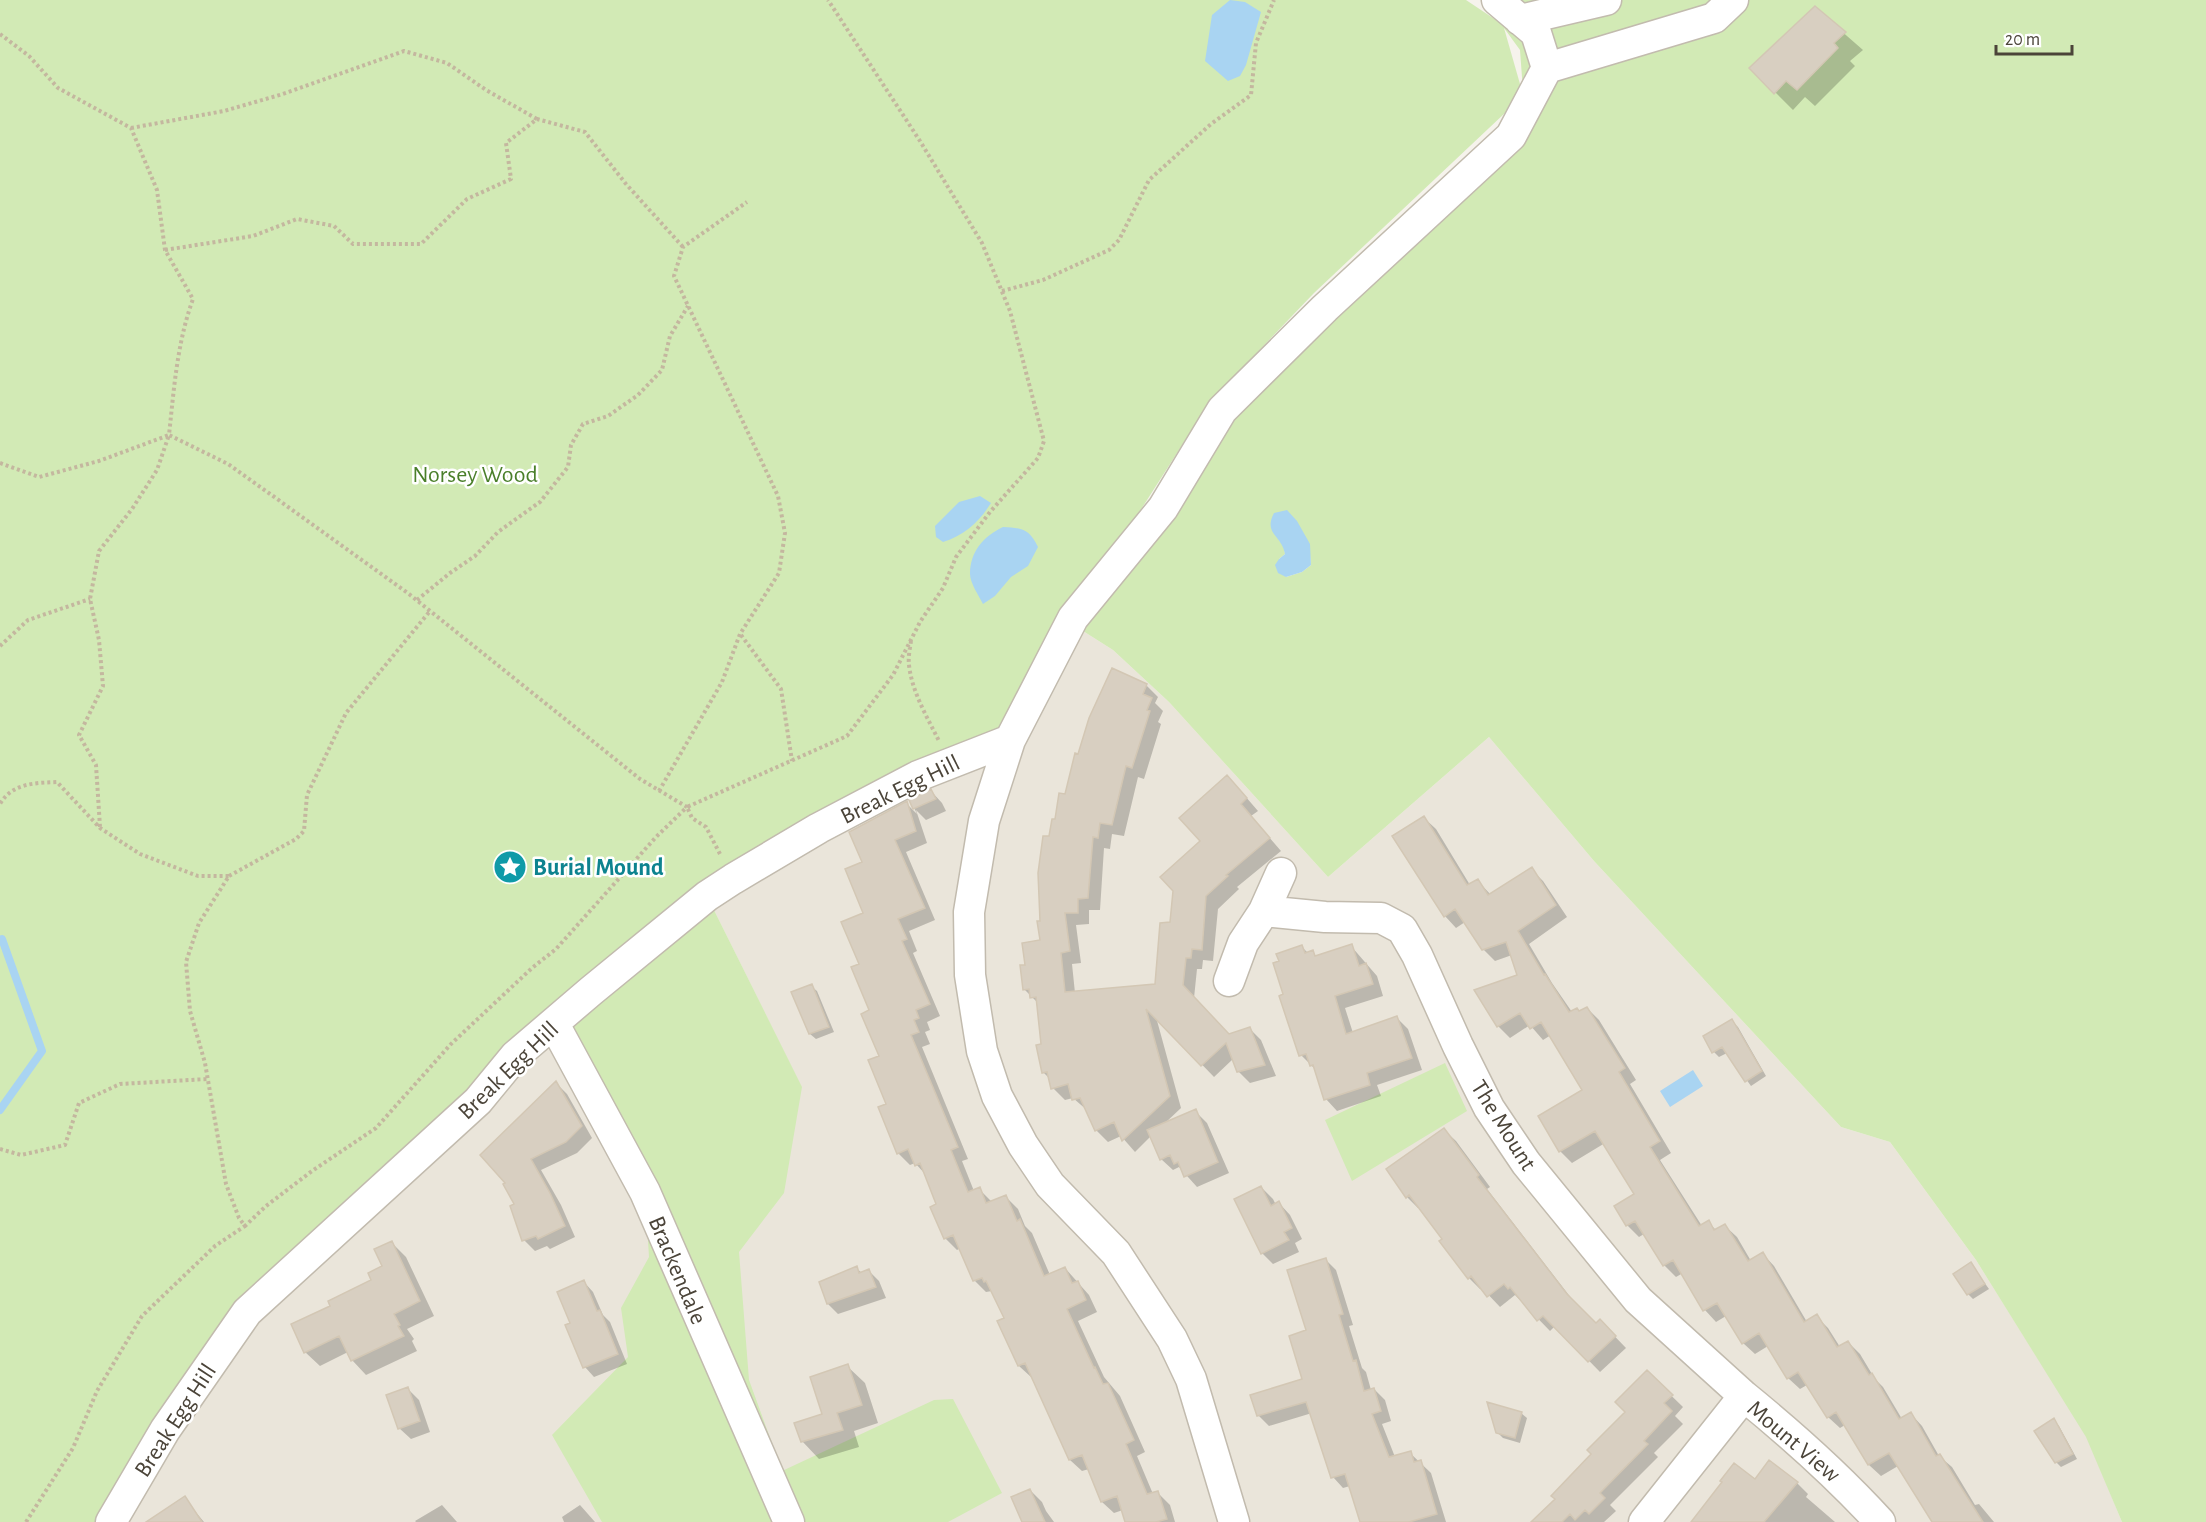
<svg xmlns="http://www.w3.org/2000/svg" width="2206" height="1522" viewBox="0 0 2206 1522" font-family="'Alegreya Sans',sans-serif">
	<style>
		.residential { fill: #eae5da }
		.green { fill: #d2eab5; fill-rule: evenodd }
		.water { fill: #a9d4f2 }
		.shadow { fill: #0003 }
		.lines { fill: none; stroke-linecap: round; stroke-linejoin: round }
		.stream { stroke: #a9d4f2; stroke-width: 8 }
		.building { fill: #d8cfc1; stroke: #d3c7b4; stroke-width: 1.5 }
		.minor-casing { stroke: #c2bbae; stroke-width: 33 }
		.path { stroke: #c4b79f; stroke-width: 4; stroke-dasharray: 3 3; stroke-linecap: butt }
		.minor { stroke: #fff; stroke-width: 30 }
		.labels { text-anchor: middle; stroke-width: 5; stroke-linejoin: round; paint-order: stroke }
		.park-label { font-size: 24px; fill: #4a7f2a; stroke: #fff }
		.street-label { font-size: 24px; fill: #4b4439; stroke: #fff }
		.culture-label { font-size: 24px; font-weight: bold; fill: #0d838f; stroke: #fff; text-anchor: start }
	</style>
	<rect width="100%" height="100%" fill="#f6f3ec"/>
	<path class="residential" d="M1083,631L1113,650L1169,702L1328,877L1489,737L1594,861L1841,1127L1890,1142L1976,1260L2087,1437L2122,1522H110L213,1361L554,1024L801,1086L707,896Z"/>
	<path class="green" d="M0,0H1466L1502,24L1486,0H2206V1522H2122L2086,1437L1976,1260L1890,1142L1841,1127L1594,861L1489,737L1328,877L1169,702L1113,650L1083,631L1175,512L1230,415L1510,152L1523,96L1314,293L1209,403L1000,730L732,872L247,1310L108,1522H0ZM1504,28L1520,50L1523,91H1522ZM1278,539L1310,555L1311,565L1302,572L1286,577L1279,559L1285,554L1284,546Z
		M707,896L802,1087L784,1193L739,1252L749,1380L782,1471L934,1400L953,1399L1002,1493L948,1522H602L552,1435L628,1357L621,1308L649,1257L645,1192L554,1024Z
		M1445,1063L1467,1111L1352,1181L1325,1120Z"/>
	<path class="water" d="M1230,0L1245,2L1261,12L1246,65L1240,76L1228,81L1205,61L1212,15Z
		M980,496L991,503C979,522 965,535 943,542L936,537L935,526L959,502Z
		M1287,510L1297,521L1310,544L1311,565L1302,572L1286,577L1278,573L1275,565L1279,559L1285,554C1282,535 1263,534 1274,513Z
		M1003,527C1023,528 1029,529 1038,547L1028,566L1011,577L995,596L983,604C979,596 970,583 970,574C970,551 984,536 1003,527Z
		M1693,1070L1703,1086L1670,1107L1660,1091Z"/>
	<path class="shadow" d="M1815,8L1863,50L1850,61L1855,66L1815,106L1805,97L1793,110L1751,68Z
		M1146,685L1158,697L1155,703L1163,711L1158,722L1161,724L1144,779L1138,777L1124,836L1112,834L1110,849L1104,848L1100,910H1089V924L1076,925L1081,963L1072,964L1075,993L1156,985L1171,924L1202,841L1239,789L1258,811L1251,816L1281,851L1237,887L1239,889L1218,909L1213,961L1203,960L1202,969H1197L1194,998L1229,1036L1249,1028L1261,1040L1276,1076L1250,1083L1238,1071L1233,1059L1214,1077L1156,1017L1181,1108L1164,1124L1195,1111L1207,1123L1229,1173L1197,1187L1179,1167L1173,1170L1161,1159L1151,1136L1135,1152L1121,1136L1108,1142L1096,1130L1088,1111L1073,1098L1065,1100L1053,1088L1050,1079L1043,1072L1038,1003L1024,989L1027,966L1041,942L1042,922L1050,838L1079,756Z
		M931,791L942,803L946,811L926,820L916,810L927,843L906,852L935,920L909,931L917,951L913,953L940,1016L927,1022L930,1030L925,1032L930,1044L922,1047L968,1159L962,1161L974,1191L979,1189L992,1202L1006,1197L1018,1209L1025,1226L1032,1233L1050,1275L1065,1268L1089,1295L1097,1312L1078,1321L1104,1377L1120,1396L1145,1452L1137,1456L1153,1494L1158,1493L1170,1505L1175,1522H1127L1123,1510L1114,1513L1102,1502L1089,1469L1082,1471L1070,1460L1033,1377H1031L1019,1366L999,1322L1006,1319L992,1291L986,1292L975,1281L961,1248L957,1250L945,1238L938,1205L926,1175L915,1163L910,1165L898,1153L861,965L864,914V863L906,803L917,814L911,801Z
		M1424,818L1436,829L1470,885L1477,880L1491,895L1531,869L1543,881L1567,917L1529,944L1552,983L1572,1012L1580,1013L1587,1008L1599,1020L1636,1080L1630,1084L1671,1153L1660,1160L1702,1226L1708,1222L1717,1231L1725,1226L1737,1237L1751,1261L1763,1254L1774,1266L1807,1322L1816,1316L1828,1328L1840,1347L1848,1342L1860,1354L1875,1379L1883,1387L1902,1419L1911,1414L1922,1426L1939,1456L1952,1467L1975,1505L1979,1504L1994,1522H1934L1898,1466L1881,1476L1869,1465L1845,1425L1840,1428L1828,1417L1807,1385L1800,1389L1788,1378L1768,1346L1755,1354L1743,1343L1726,1316L1716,1322L1705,1310L1683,1273L1676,1277L1664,1265L1644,1234L1639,1237L1627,1225L1636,1195L1605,1143L1572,1163L1560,1151L1584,1091L1551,1035L1543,1040L1530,1025L1510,1038L1498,1026L1519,976L1512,955L1495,961L1483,949L1465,922L1456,928L1445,916Z
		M1351,946L1377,976L1383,996L1345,1008L1353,1033L1397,1018L1408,1029L1422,1070L1377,1085L1381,1096L1337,1111L1326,1099L1316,1070L1301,1055L1285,995L1302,947L1308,953L1312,952L1317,957Z
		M811,986L817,991L834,1032L816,1039L810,1034L793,993Z
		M1732,1021L1738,1027L1766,1076L1751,1086L1727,1053L1719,1057L1714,1052Z
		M556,1083L567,1094L592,1138L577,1153L541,1170L561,1205L575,1237L550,1249L547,1246L535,1251L524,1240L516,1204L505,1185Z
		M1444,1130L1456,1141L1490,1187L1487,1189L1578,1307L1596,1325L1600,1321L1626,1348L1600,1372L1555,1326L1550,1331L1515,1295L1500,1307L1482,1288L1480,1289L1469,1278L1420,1207L1418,1208L1407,1197Z
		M1261,1187L1273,1199L1276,1205L1279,1203L1290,1215L1302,1239L1295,1243L1299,1252L1273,1264L1262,1253Z
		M391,1242L406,1257L434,1316L407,1329L414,1339L412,1341L417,1351L366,1375L352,1360L348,1352L320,1366L305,1352L332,1306L373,1281L384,1267Z
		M1326,1260L1336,1270L1353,1325L1349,1326L1362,1368L1366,1372L1371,1390L1374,1389L1385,1400L1391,1421L1382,1424L1395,1457L1410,1453L1431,1473L1446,1522H1362L1350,1486L1343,1488L1333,1477L1312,1413L1269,1426L1258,1415L1304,1380L1308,1331Z
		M1971,1264L1989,1289L1973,1299L1968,1294Z
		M856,1268L862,1273L869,1271L879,1281L886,1298L838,1314L828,1304Z
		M584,1282L593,1292L603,1315L610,1322L627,1364L594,1377L585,1367L572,1323Z
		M847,1366L865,1383L878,1423L854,1431L859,1447L819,1459L802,1441L824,1415Z
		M1647,1372L1683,1407L1675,1416L1683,1424L1654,1453L1658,1457L1610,1505L1616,1511L1604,1522H1533L1557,1499L1627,1412Z
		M408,1389L419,1400L430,1432L411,1439L399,1428Z
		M1521,1413L1527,1418L1520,1443L1503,1438L1497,1432Z
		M2054,1420L2059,1426L2077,1459L2061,1467L2056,1462Z
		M1755,1481L1797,1483L1808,1494L1806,1497L1835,1522H1693Z
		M1030,1490L1042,1502L1046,1511L1054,1522H1024Z
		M184,1498L204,1522H152Z
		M442,1505L457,1522H416L415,1521Z
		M580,1505L595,1522H564L562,1517Z"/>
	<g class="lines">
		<path class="stream" d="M0,1110L42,1051L2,939"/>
	</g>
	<path class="building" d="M1815,6L1846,32L1834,43L1838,48L1797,90L1786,81L1774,94L1749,68Z
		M1112,668L1147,684L1143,694L1152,698L1147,710L1150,711L1132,768L1126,766L1112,825L1100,823L1098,838L1093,837L1088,898L1078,899V913H1065L1070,951L1061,953L1065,992L1155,984L1160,923L1170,922L1173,891L1160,877L1200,841L1179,818L1227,775L1247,798L1241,804L1270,838L1226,875L1228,876L1206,896L1202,950L1192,949L1191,958H1186L1183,985L1229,1034L1250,1027L1265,1065L1237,1072L1226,1043L1201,1066L1146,1009L1170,1096L1122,1141L1114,1122L1095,1131L1080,1098L1072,1100L1068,1084L1051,1089L1047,1072L1042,1073L1036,1045L1041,1044L1036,997L1030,998L1029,989L1023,990L1020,965H1025L1022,943L1040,940L1037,921H1040L1038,873L1043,836H1049L1052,819H1055L1059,793L1065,794L1075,753L1078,754L1089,718Z
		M931,789L936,799L913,809L909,800Z
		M907,801L916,831L895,840L925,908L898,919L907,939L902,941L930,1004L916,1010L919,1018L914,1020L919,1032L911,1035L958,1147L951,1150L968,1192L980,1187L986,1203L1006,1195L1017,1221L1020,1219L1044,1276L1065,1267L1072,1283L1078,1281L1086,1300L1067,1309L1094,1368L1095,1367L1103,1384L1108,1383L1134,1440L1126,1444L1147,1494L1158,1491L1167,1519L1156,1522H1125L1117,1496L1101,1502L1082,1455L1069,1460L1025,1363L1018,1366L997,1321L1004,1318L986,1281L984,1282L982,1278L973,1281L953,1235L944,1239L930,1207L936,1204L920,1163L915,1166L908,1149L897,1154L878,1107L886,1104L868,1060L879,1056L861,1014L869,1010L851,967L859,964L841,922L863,913L845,869L862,862L849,832Z
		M1424,816L1467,885L1478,879L1488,895L1532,867L1556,905L1518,931L1544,975L1545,974L1569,1012L1577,1008L1579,1011L1587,1007L1625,1068L1619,1072L1660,1141L1650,1147L1699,1226L1709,1220L1714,1230L1725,1224L1748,1261L1763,1252L1804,1322L1817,1314L1837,1347L1848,1341L1869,1375L1872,1373L1899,1419L1911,1412L1936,1456L1940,1454L1983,1522H1932L1889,1453L1868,1465L1836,1412L1827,1418L1798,1372L1787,1379L1759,1333L1742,1344L1717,1303L1703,1311L1673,1260L1663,1266L1635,1221L1626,1226L1614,1206L1634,1194L1595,1131L1559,1152L1538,1116L1582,1090L1541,1022L1530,1029L1520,1013L1497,1027L1474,990L1517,975L1506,942L1482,950L1455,909L1444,917L1392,836Z
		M1352,944L1359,966L1366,963L1373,984L1335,996L1346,1034L1397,1016L1412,1058L1367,1073L1370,1085L1324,1100L1313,1065L1310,1066L1306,1054L1299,1056L1279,996L1283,994L1273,963L1279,961L1276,954L1302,945L1305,953L1313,950L1315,956Z
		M812,984L829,1027L809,1034L791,992Z
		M1732,1019L1762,1071L1745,1082L1722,1047L1712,1053L1703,1036Z
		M556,1081L582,1126L566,1142L531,1159L550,1193L565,1226L538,1239L536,1236L522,1241L510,1206L514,1204L503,1184L505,1183L480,1155Z
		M1196,1109L1218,1162L1184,1177L1178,1162L1174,1164L1170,1155L1160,1160L1147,1130Z
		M1444,1128L1479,1175L1477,1177L1567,1294L1596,1323L1600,1319L1616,1336L1588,1362L1543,1316L1537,1321L1510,1287L1508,1289L1504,1284L1487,1297L1471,1276L1468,1279L1439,1241L1442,1239L1409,1195L1406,1198L1386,1169Z
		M1261,1186L1271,1206L1279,1201L1292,1228L1284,1232L1289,1240L1261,1254L1234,1199Z
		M392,1241L420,1301L394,1314L400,1325L398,1326L404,1336L351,1361L339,1336L304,1353L291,1324L330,1306L328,1301L371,1280L368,1273L382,1266L374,1249Z
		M1326,1258L1343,1314L1339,1315L1353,1361L1356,1360L1364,1391L1374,1388L1381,1411L1372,1414L1389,1457L1411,1451L1414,1462L1421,1460L1437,1514L1409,1522H1360L1345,1474L1331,1478L1306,1402L1257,1416L1250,1395L1302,1379L1289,1336L1306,1330L1287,1270Z
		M1971,1262L1985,1284L1967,1295L1953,1274Z
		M857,1266L859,1273L869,1269L876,1287L827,1304L819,1282Z
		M584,1280L597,1311L600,1310L618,1354L583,1368L565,1325L570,1323L557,1292Z
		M848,1364L862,1405L837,1413L843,1430L801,1442L794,1423L822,1414L810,1377Z
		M1647,1370L1673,1395L1664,1403L1672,1411L1644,1441L1648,1444L1600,1493L1605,1498L1589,1514L1585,1510L1575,1520L1570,1514L1562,1522H1531L1555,1499L1551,1496L1591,1454L1587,1450L1625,1412L1615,1402Z
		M408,1387L420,1421L398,1429L386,1395Z
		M1487,1402L1522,1412L1515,1438L1496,1433Z
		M2054,1418L2073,1454L2055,1463L2034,1431Z
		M1769,1460L1798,1482L1764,1522H1691L1722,1482L1720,1481L1734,1463L1755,1479Z
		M1030,1489L1045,1522H1022L1011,1497Z
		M185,1496L202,1522H146Z"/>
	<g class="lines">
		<defs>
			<path id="minor" d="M1520,20L1606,0
				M1547,68L1714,18L1733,0
				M1264,911L1281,873
				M1229,981L1243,943L1264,911L1325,917L1381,918L1402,929L1417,955L1458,1046L1489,1108L1526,1163L1638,1300L1744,1396
				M554,1024L645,1192L789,1522
				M111,1522L165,1430L247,1312L478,1101L515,1056L591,991L707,896L733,879L819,828L918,776L1010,740
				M1234,1522L1191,1379L1172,1339L1116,1253L1050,1185L1023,1145L997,1096L982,1051L970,975L969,912L984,821L1010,740L1073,618L1163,508L1222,410L1325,308L1511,136L1547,68L1536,33L1497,0
				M1644,1522L1744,1396C1792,1435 1838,1476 1880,1522"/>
		</defs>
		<use href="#minor" class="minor-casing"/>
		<path class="path" d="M0,34L29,56L58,88L131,128L157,190L165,250L193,299C177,343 174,389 169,435L228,464L273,496L409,594L640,779L687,807L656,837L556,949L532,968L451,1044L376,1128L312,1171L266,1206L245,1226L239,1218L226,1184L205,1063L190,1011L186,962L199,923L229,876H198L140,854L100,828L57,782C35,783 12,783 0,804
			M131,128L224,111L283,94L404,51L447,63L486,90L537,119
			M165,250L253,236L297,219L334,226L353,244H421L467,199L511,179L506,143L537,119L585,132L626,184L683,247
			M1002,291L1043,280L1109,250L1119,240L1149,180L1211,124L1251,95L1256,43L1274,0
			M0,463L39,477L99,461L169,435L157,470L132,509L99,551L90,599L99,640L103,686L79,735L96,765L100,827
			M417,600L450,573L475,556L498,532L540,502L568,467L571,445L583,424L608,416L638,395L662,370L670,336L688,306
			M741,635L781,689L792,761
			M911,641C910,648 908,657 909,665C912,692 927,717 939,741
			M0,646L28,620L90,599
			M659,791L722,682L740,634L779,573L785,533L778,496L674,276L683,247L747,202
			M720,854L706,827L692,818L687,807L847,736L893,675L920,622L943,588L956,557L990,512L1038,458L1044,441L1010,311L982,243L920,141L828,0
			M229,876L296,839L304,831L307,795L346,713L430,611
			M0,1149L21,1155L65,1145L79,1103L120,1084L207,1079
			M26,1522L73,1448L97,1391L142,1316L215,1246L245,1226"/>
		<use href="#minor" class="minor"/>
	</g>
	<defs>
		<symbol id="sight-disc" viewBox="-11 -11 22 22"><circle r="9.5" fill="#0f9aa8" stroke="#fff"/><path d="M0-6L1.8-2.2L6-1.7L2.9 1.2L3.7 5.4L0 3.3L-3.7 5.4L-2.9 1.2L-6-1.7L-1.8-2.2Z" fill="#fff"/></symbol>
	</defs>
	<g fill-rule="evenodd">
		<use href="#sight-disc" x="491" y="848" width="38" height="38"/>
	</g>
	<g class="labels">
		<g class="park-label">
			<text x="475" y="482">Norsey Wood</text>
		</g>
		<g class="street-label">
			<text transform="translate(900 789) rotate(-26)" y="8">Break Egg Hill</text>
			<text transform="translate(508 1070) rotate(-44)" y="8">Break Egg Hill</text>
			<text transform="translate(1504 1125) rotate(58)" y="8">The Mount</text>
			<text transform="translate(678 1270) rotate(67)" y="8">Brackendale</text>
			<text transform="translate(175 1420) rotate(-57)" y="8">Break Egg Hill</text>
			<text transform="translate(1794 1441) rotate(40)" y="8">Mount View</text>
		</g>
		<g class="culture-label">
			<text x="533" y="875">Burial Mound</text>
		</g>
	</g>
	<path d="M1996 45v9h76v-9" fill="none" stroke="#4b4439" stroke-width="3"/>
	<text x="2005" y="45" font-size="18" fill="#4b4439" stroke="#ffffff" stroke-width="4.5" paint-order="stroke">20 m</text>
</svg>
